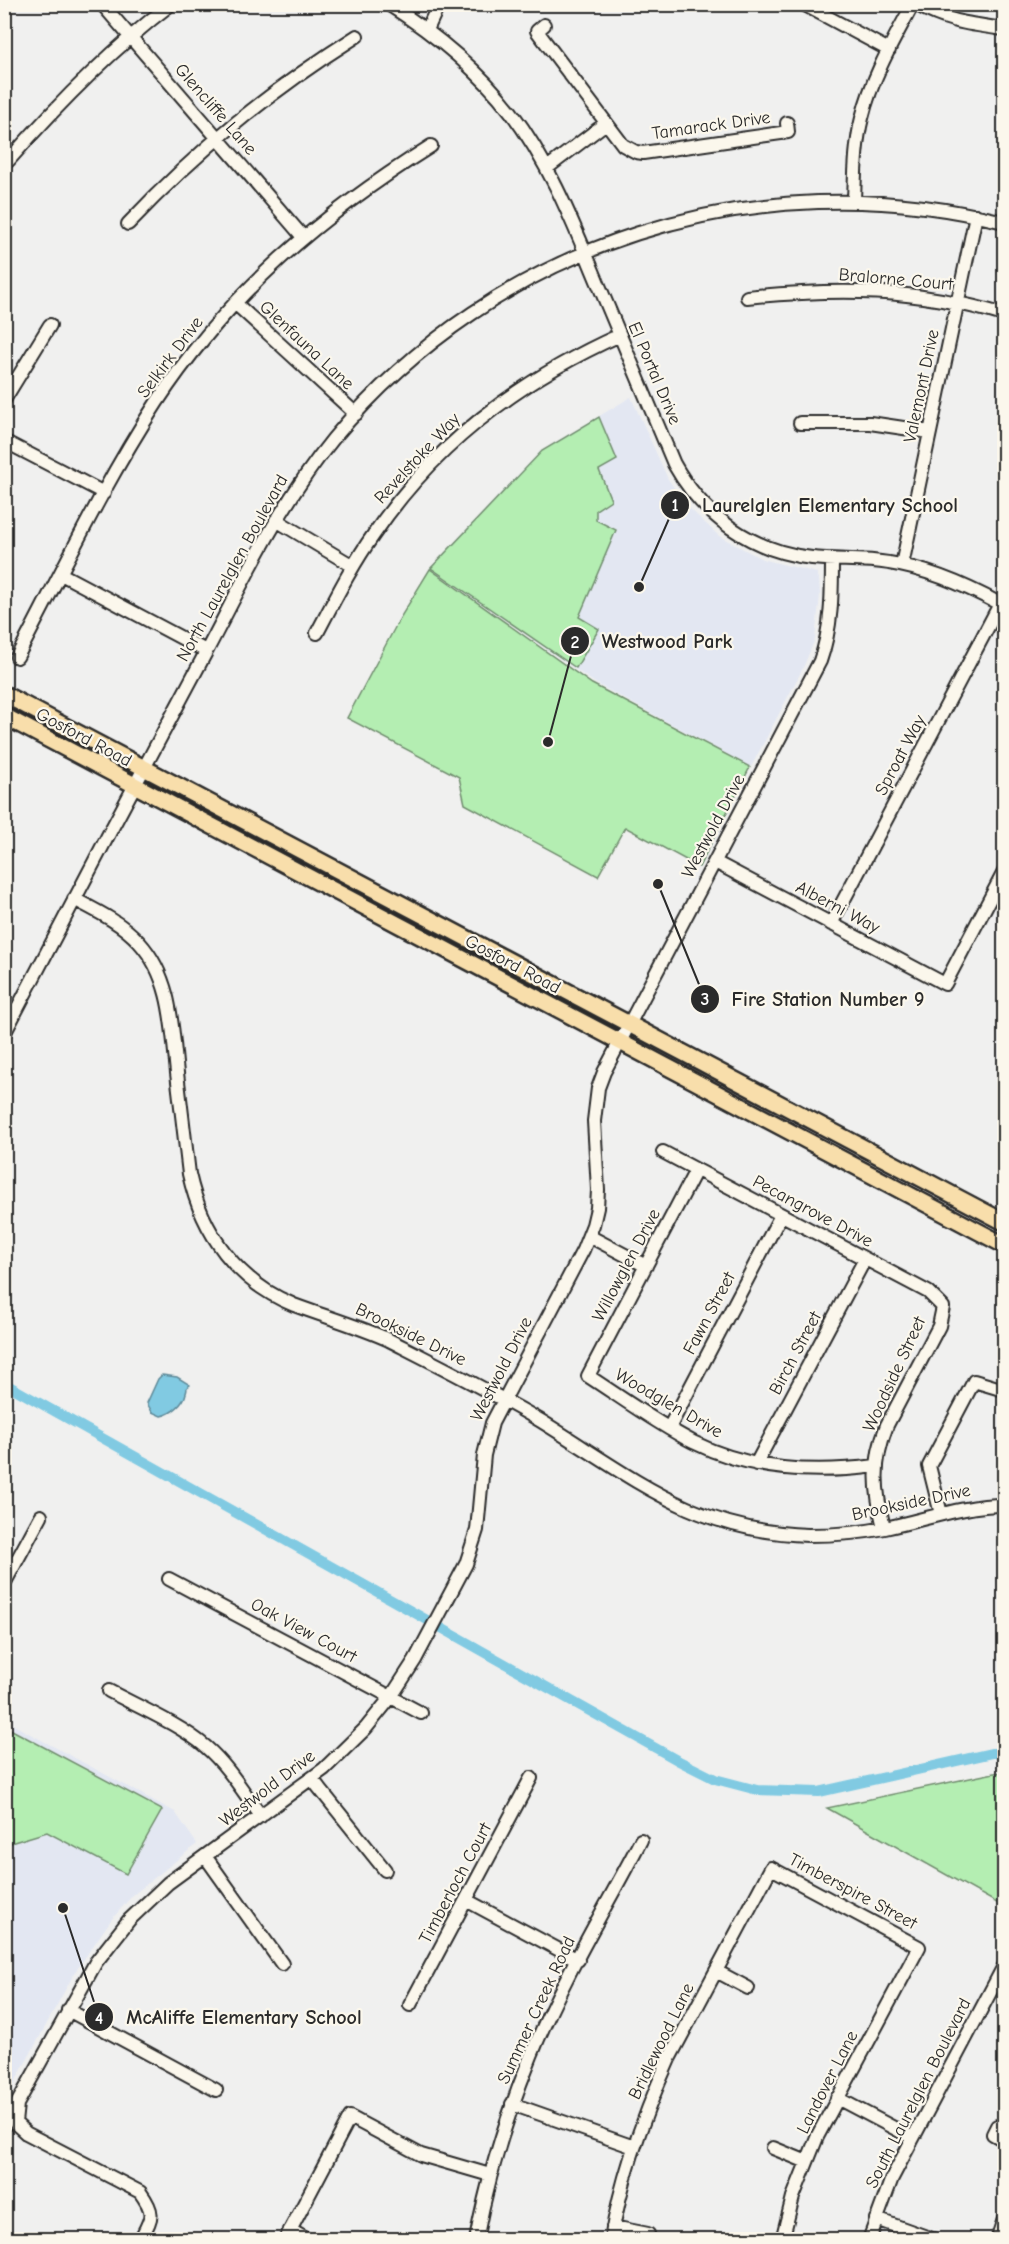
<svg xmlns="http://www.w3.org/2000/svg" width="1009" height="2244" viewBox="0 0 1009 2244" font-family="'Comic Neue',sans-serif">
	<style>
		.built { fill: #e3e7f2 }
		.green { fill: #b4eeb2; stroke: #708c6e; stroke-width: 1.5 }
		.water { fill: #81cae2; stroke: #5f8a99; stroke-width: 1.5 }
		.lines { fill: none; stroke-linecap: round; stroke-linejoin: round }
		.canal { stroke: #81cae2; stroke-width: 10 }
		.minor-casing { stroke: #2b2b2b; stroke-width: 16 }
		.major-casing { stroke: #2b2b2b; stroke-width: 20 }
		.minor { stroke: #fbf7ec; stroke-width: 12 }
		.major { stroke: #f8deab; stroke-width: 15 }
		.labels { text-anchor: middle; stroke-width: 4.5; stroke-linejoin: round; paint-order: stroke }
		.street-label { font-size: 18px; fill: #2b2b2b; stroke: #fbf7ec }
		.leader { fill: none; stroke: #2b2b2b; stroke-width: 2 }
		.callout-dot { fill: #2b2b2b; stroke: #fbf7ec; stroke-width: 2 }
		.mark-label { font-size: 18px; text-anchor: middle; font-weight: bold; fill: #fff }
		.callout-label { font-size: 20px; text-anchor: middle; font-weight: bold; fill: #2b2b2b; stroke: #fbf7ec; stroke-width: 4.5; stroke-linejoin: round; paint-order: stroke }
	</style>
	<rect width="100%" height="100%" fill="#f0f0ef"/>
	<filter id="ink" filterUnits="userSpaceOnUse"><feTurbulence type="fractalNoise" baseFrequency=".0167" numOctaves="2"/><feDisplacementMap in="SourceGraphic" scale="12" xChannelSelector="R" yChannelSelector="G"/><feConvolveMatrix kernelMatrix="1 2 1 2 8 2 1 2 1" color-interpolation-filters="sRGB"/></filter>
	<g filter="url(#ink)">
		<path class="built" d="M631,397L668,479L686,505L719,536L762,559L817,573L819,579L820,595L815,639L803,668L751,767L595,683L430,568L541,451Z
			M8,1722L175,1812L197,1844L133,1895L111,1920L75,1972L15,2082L5,2096L4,1729Z"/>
		<path class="green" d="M599,417L617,460L599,470L611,500L596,510V520L616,530L579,617L599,629L576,668L431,568L542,451Z
			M430,569L592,684L750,767L699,867L625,827L598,876L465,804L459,777L347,718L400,618Z
			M10,1729L162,1810L126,1874L47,1832L7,1844L4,1839V1738Z
			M1004,1772V1907L827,1808L994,1773Z"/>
		<path class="water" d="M162,1375L177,1377L190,1385C183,1391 189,1384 186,1393C184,1404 171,1414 161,1416L152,1412L147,1403L158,1379Z"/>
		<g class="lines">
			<path class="canal" d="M4,1383L677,1760L715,1779L757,1790L819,1792L992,1753H1004"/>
			<defs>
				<path id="minor" d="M102,4L303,237
					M388,4C435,34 477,68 511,112C550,164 573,223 598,283C623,343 649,403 674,464C703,516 751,551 812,558C838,561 863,558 889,563C929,569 965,585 1000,604L831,924
					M803,4L889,50
					M915,4C948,22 968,24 1004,29
					M544,25L537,31L623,145L636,152L643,153L788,132L787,123
					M427,30L439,4
					M8,161C58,104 111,50 171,4
					M547,168L606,123
					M854,201C855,173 855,145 862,118C872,77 893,41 913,4
					M128,224C199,149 270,91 357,36
					M747,297C838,288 916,288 1004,315
					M235,303L356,414
					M4,400L50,325
					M800,423H870L930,432
					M4,441L104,493
					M276,520L353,566
					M902,565L976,215
					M61,574L206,651
					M317,633C335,599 352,565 374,534C435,444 522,379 620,335
					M17,657C62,572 104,483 157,402C229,293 321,215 431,146
					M715,862L945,984L1004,872
					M74,899C97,911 122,923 139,942C172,978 172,1028 177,1073C181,1107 185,1141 189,1174C202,1233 237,1282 294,1305C326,1317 358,1326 389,1340C440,1366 492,1392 541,1421C632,1477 695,1532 808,1535C833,1535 860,1533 885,1528C925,1520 963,1505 1004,1505
					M4,1034C70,907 137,780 205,654C244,580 280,504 333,439C497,242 757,160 1004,222
					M663,1152L928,1292L943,1307L939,1326L887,1425C872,1463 875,1490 884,1528
					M696,1170L588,1376C622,1398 656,1423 693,1442C751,1471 813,1474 876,1466
					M589,1236L646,1266
					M669,1428L781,1215
					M756,1464L865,1259
					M941,1514L929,1466L974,1381L1004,1390
					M169,1579L421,1713
					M4,1584L41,1516
					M109,1691C139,1707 181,1725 206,1747C228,1766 244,1793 261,1816
					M312,1779L385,1870
					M205,1856L282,1964
					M466,1900L578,1960
					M716,1971L748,1988
					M410,2005L531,1778
					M68,2010L216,2090
					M837,2098L913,2138
					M512,2104L634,2147
					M997,2126L993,2134L1004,2140
					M773,2148L807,2162
					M876,2219L935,2240
					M613,2227L648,2234
					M290,2230L308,2240
					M140,2240C152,2217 156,2214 140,2192L26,2133L15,2123L17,2104L96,1962L129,1920L168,1883L324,1769L366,1728L391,1697L415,1660L466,1564L477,1530L484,1455L492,1423L583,1250L593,1225L597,1208L598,1190L594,1121L598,1088L604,1072L820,661C832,627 832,595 832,559
					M285,2240L350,2117L421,2155L490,2175
					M476,2240C488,2176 507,2115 531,2056C561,1981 604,1911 641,1840
					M611,2240C621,2177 643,2117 669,2059L771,1868L919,1947L817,2137L793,2197L782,2240
					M869,2240L892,2178L1004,1966
					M997,2240L1004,2219"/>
				<path id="major" d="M4,694L1004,1222
					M4,716L1004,1245"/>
			</defs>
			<use href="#minor" class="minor-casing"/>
			<use href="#major" class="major-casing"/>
			<use href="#minor" class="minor"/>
			<use href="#major" class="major"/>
		</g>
	</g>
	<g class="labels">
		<g class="street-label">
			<text transform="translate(216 109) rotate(49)" y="6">Glencliffe Lane</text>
			<text transform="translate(711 125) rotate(-8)" y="6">Tamarack Drive</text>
			<text transform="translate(896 279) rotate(5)" y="6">Bralorne Court</text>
			<text transform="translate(307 345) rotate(43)" y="6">Glenfauna Lane</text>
			<text transform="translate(170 357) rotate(-53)" y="6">Selkirk Drive</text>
			<text transform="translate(655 373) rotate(67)" y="6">El Portal Drive</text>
			<text transform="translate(921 386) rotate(-78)" y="6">Valemont Drive</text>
			<text transform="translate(417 458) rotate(-47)" y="6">Revelstoke Way</text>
			<text transform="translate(232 568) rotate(-61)" y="6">North Laurelglen Boulevard</text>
			<text transform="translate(84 737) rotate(28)" y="6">Gosford Road</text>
			<text transform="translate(900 755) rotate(-62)" y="6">Sproat Way</text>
			<text transform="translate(713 826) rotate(-62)" y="6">Westwold Drive</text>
			<text transform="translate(838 907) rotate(28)" y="6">Alberni Way</text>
			<text transform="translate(513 964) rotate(28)" y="6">Gosford Road</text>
			<text transform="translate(813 1211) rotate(28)" y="6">Pecangrove Drive</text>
			<text transform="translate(626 1265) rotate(-62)" y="6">Willowglen Drive</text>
			<text transform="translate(709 1313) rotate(-62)" y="6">Fawn Street</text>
			<text transform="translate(411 1334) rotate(26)" y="6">Brookside Drive</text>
			<text transform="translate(795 1353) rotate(-62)" y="6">Birch Street</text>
			<text transform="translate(501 1369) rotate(-63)" y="6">Westwold Drive</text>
			<text transform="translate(894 1374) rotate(-65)" y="6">Woodside Street</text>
			<text transform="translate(669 1403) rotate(30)" y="6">Woodglen Drive</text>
			<text transform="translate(911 1502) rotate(-12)" y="6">Brookside Drive</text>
			<text transform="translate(304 1630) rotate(28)" y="6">Oak View Court</text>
			<text transform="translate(267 1788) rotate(-37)" y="6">Westwold Drive</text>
			<text transform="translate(455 1883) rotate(-62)" y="6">Timberloch Court</text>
			<text transform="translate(853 1891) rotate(28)" y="6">Timberspire Street</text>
			<text transform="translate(536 2010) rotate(-65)" y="6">Summer Creek Road</text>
			<text transform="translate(661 2041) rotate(-64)" y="6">Bridlewood Lane</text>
			<text transform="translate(827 2082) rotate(-63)" y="6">Landover Lane</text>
			<text transform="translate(918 2093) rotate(-63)" y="6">South Laurelglen Boulevard</text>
		</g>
	</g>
	<path class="leader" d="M639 587L675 505M548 742L575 641M658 884L705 999M63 1908L99 2017"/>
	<g class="callout-dot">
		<circle cx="639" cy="587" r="6"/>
		<circle cx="548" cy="742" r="6"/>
		<circle cx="658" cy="884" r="6"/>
		<circle cx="63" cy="1908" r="6"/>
		<circle cx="675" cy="505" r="15"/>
		<circle cx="575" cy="641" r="15"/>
		<circle cx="705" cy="999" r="15"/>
		<circle cx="99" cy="2017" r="15"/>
	</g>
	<g class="mark-label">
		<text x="675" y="511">1</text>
		<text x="575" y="648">2</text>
		<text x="705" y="1005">3</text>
		<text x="99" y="2024">4</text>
	</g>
	<g class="callout-label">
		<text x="830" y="512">Laurelglen Elementary School</text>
		<text x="667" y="648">Westwood Park</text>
		<text x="828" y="1006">Fire Station Number 9</text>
		<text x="244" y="2024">McAliffe Elementary School</text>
	</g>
	<rect width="1009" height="2244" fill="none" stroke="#fbf7ec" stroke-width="24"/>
	<rect x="12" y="12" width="985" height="2220" fill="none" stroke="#2b2b2b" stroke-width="2" filter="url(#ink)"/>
</svg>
